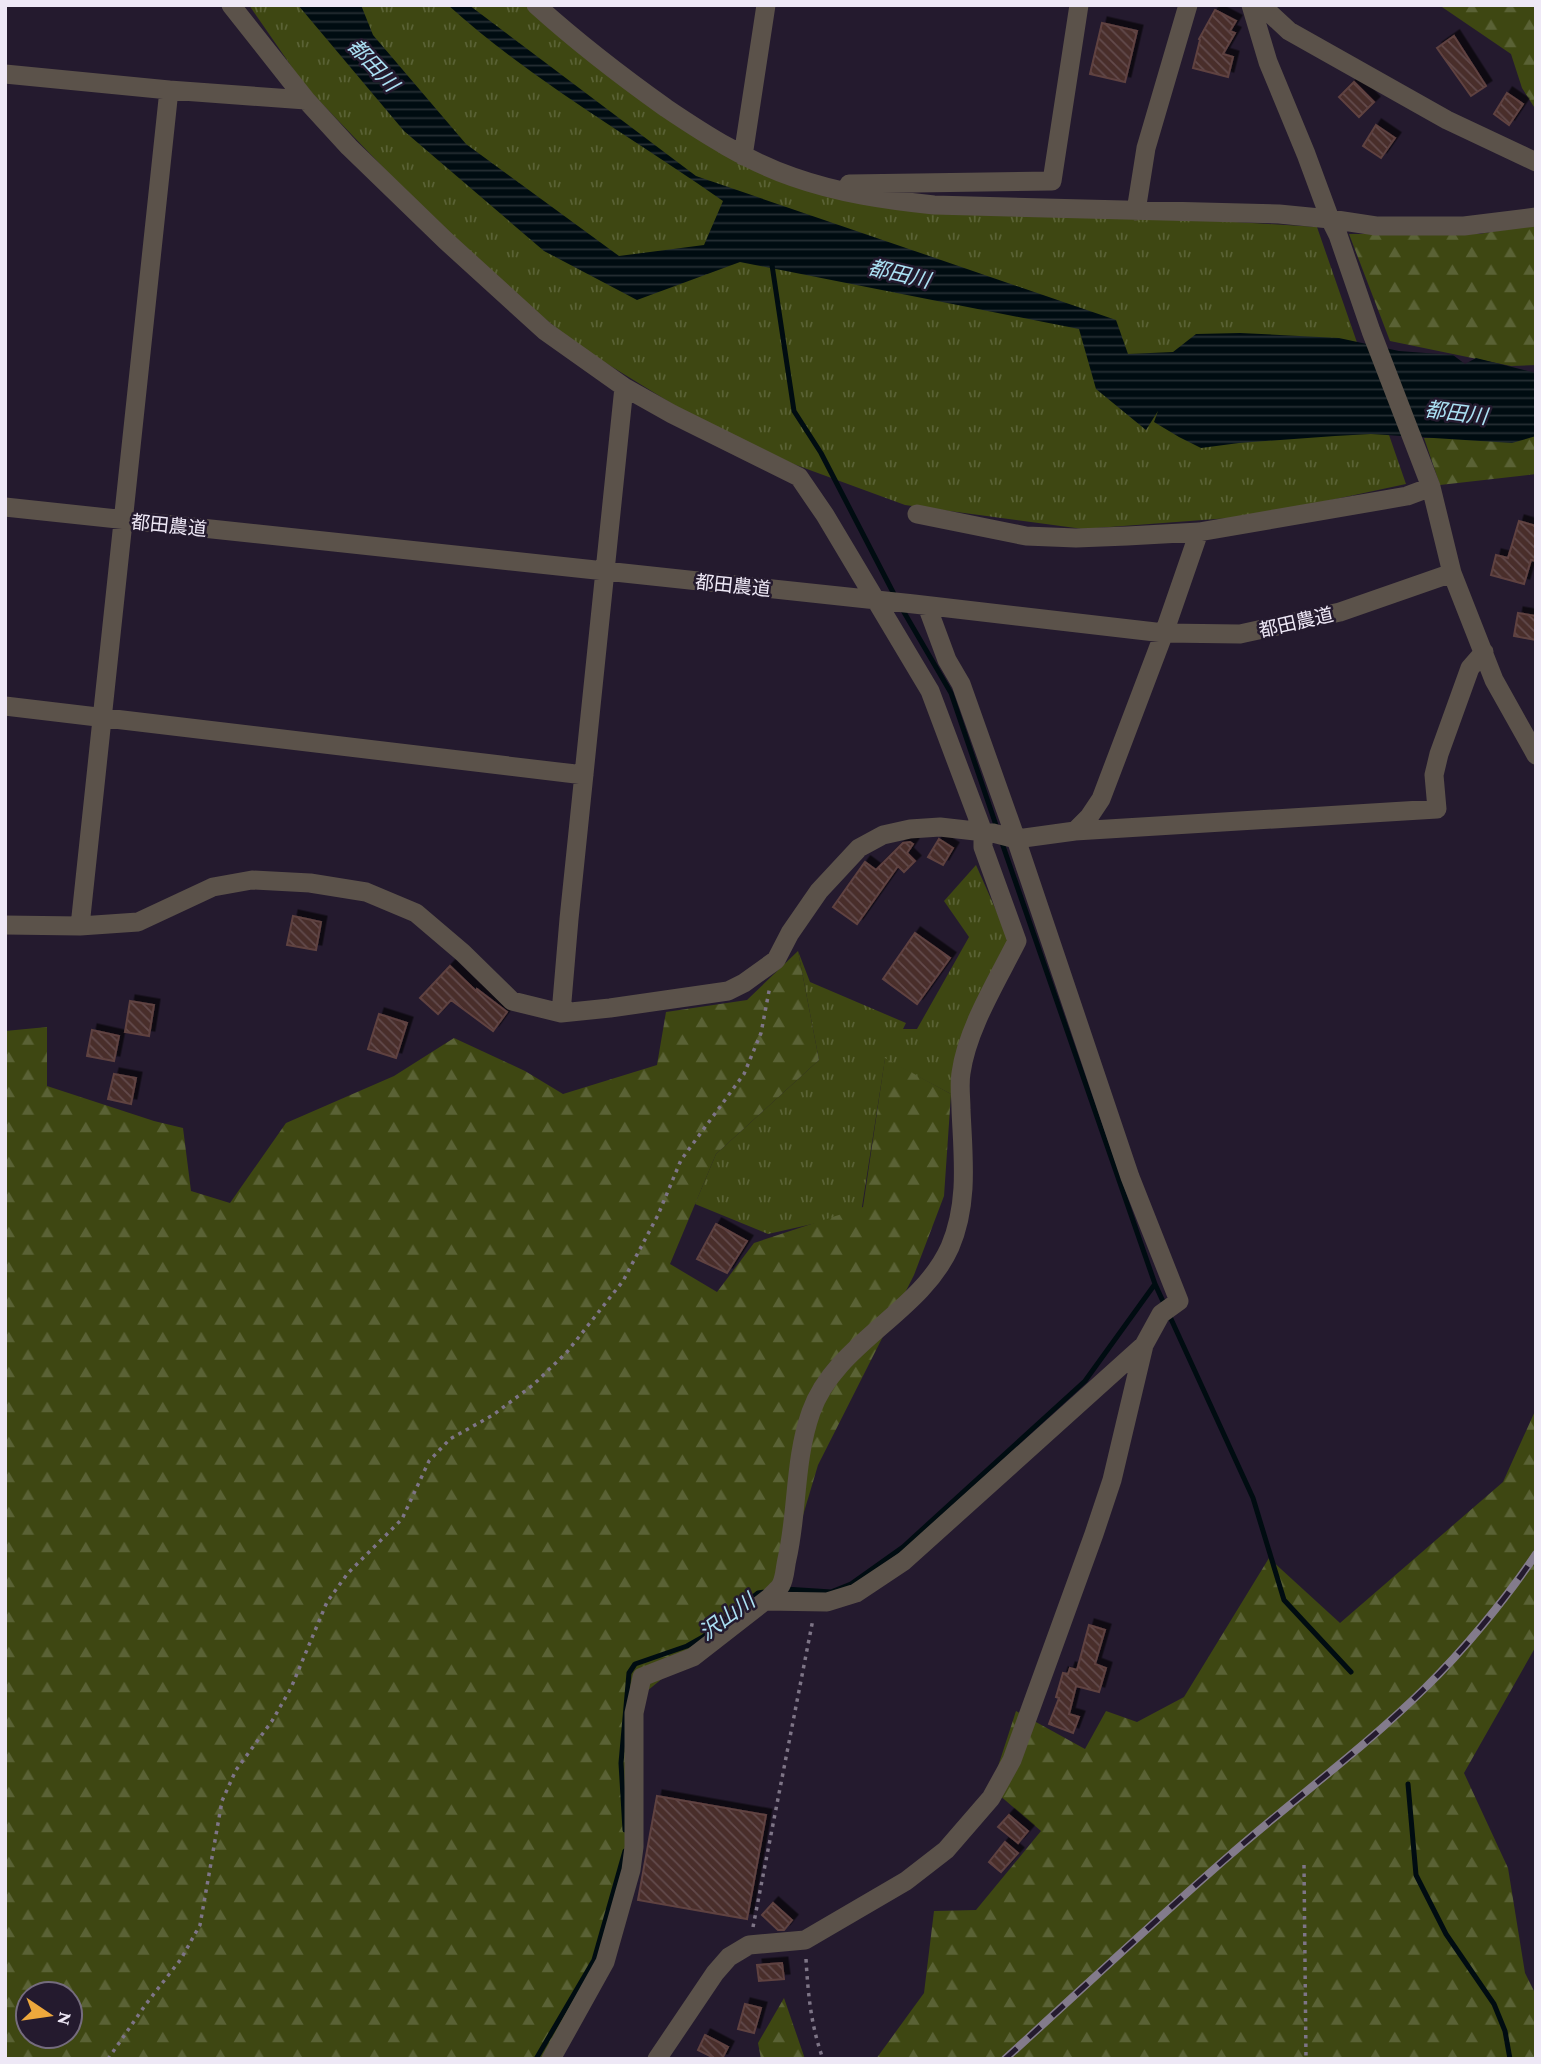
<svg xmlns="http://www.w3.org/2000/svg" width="1541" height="2064" viewBox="0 0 1541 2064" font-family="'Crimson Pro','Noto Sans JP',serif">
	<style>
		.grass { fill: url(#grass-tufts) }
		.forest { fill: url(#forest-firs); fill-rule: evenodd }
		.water { fill: url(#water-rules) }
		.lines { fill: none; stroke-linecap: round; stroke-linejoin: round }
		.stream { stroke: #000c11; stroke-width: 5 }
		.building { fill: url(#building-back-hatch); stroke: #5f4241; stroke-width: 2; filter: url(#shadow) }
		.path { stroke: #7e7587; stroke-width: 3.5; stroke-dasharray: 3.5 5; stroke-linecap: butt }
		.minor { stroke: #5b524a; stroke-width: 19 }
		.rail-casing { stroke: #837b8c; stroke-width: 8 }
		.rail { stroke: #241a2e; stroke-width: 5; stroke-dasharray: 16; stroke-linecap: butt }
		.labels { text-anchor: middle; stroke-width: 5; stroke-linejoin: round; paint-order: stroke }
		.street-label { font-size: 19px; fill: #eee8f6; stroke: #241a2e }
		.water-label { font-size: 21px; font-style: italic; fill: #abe1f4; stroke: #241a2e }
	</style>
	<defs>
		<pattern id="grass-tufts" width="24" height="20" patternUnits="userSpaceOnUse" patternTransform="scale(1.75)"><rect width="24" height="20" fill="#3e4712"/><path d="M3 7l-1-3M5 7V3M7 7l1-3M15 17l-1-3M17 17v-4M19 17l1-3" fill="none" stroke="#5a6235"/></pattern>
		<pattern id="forest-firs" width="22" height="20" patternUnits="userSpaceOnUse" patternTransform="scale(1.75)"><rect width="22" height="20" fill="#3e4712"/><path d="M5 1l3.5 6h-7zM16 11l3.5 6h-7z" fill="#5a6235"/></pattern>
		<pattern id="water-rules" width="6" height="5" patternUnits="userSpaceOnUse" patternTransform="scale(1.75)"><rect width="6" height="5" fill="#000c11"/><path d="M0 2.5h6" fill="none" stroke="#262f34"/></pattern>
		<pattern id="building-back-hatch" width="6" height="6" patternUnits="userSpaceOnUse" patternTransform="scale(1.75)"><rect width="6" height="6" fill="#482d2c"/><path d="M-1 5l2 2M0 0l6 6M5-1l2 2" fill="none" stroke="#634b4b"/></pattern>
		<filter id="shadow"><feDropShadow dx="5.5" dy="-5.5" stdDeviation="0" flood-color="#0009"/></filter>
	</defs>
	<rect width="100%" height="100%" fill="#241a2e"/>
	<path class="grass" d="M249,5H536L626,79L791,177L843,198L1317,227L1406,484L1256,516L1083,529L905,505L736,443L583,349L474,262L305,86Z
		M976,865L1011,944L951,1094L885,1059L861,1213L768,1234L695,1204L716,1154L819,1060L798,951L810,982L906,1023L903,1029H917L969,937L944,901Z"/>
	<path class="forest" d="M1439,5H1536V110L1522,88L1511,54Z
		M1536,223V365L1511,366L1390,341L1349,234H1480Z
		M1536,435V474L1440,485L1424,438Z
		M798,951L819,1060L716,1154L670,1264L717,1292L754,1243L863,1207L885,1058L951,1094L944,1196L914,1275L818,1465L790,1559L786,1577L641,1696L631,1850L592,1982L545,2059H5V1031L47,1027V1086L154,1121L183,1128L191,1191L230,1203L286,1123L394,1076L454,1038L525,1071L563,1094L657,1065L666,1012L747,1000ZM28,1994H70V2036H28Z
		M1536,1409V1646L1464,1773L1508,1868L1525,1973L1536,1995V2059H876L924,1993L934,1911L976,1910L1041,1831L991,1788L1016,1711L1085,1749L1106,1711L1137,1722L1184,1697L1269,1558L1340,1623L1503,1482Z
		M784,1998L805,2059H761L758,2043Z"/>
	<path class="water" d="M298,5H361L373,35L466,144L619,256L704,245L723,201C631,136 532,81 448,5H469L696,176L1116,320L1128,354L1173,352L1196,334L1240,333L1339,338L1399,351L1453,355L1465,364L1476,358L1536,373V436L1512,443L1371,434L1335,436L1239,443L1201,448L1179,437L1154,422L1158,411L1146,430L1096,389L1079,329L740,262L637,300L544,251L404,131Z"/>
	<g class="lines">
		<path class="stream" d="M772,265L794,411L821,453L896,598
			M901,607L951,693L998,831
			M1001,840L1155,1284L1253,1498L1284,1600L1351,1672
			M785,1589L831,1592L851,1584L903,1547L1085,1381L1155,1284
			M1408,1784L1416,1875L1446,1934L1494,2004L1505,2031L1510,2059
			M625,1830L621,1763L629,1673L635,1664L687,1646L703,1637L758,1593L765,1592
			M536,2059L594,1960L625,1851"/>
	</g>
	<path class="building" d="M1215,10L1236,21L1230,31L1235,33L1223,54L1233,57L1228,77L1193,68L1200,40L1199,39Z
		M1102,23L1137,31L1125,82L1090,74Z
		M1454,36L1486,86L1471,96L1437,48Z
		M1354,82L1374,102L1359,117L1339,97Z
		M1507,93L1523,104L1509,125L1494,114Z
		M1376,125L1395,138L1381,158L1363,146Z
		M1519,521L1536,526V561L1531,560L1524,584L1491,575L1496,555L1508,558Z
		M1518,613L1536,616V640L1514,636Z
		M939,839L953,848L943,865L928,857Z
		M910,842L913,844L907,853L915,861L904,872L898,866L857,924L833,907L865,862L876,870L903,843Z
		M293,916L321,922L316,950L287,945Z
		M915,933L950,958L917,1004L883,979Z
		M450,966L476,991L477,989L507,1012L493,1031L451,1000L438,1014L420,998Z
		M130,1001L154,1005L149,1036L125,1032Z
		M379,1014L407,1023L396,1058L368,1049Z
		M92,1030L119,1036L114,1061L87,1056Z
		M114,1074L136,1078L131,1104L108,1099Z
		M716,1224L747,1241L727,1273L697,1259Z
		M1089,1625L1105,1630L1095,1664L1106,1668L1099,1692L1076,1686L1069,1714L1079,1717L1073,1733L1049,1724L1059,1698L1056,1697L1063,1673L1068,1674L1070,1668L1077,1670Z
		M657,1796L766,1815L747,1919L638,1900Z
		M1009,1815L1028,1831L1018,1843L998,1827Z
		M1005,1842L1018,1853L1001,1872L989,1862Z
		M773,1903L792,1920L784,1930H778L762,1915Z
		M782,1963L784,1979L759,1981L757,1965Z
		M745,2004L761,2008L754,2033L738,2029Z
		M705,2035L728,2047L722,2059H716L698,2050Z"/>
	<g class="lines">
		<path class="path" d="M1304,1865L1306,2059
			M753,1927L813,1619
			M806,1959C808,1994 811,2026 823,2059
			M108,2059L146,2004L181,1959L200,1925L222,1801L236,1770L272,1721L291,1688L327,1602L348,1573L402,1519L429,1461L450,1439L493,1415L533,1385L567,1352L623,1281L658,1215L681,1160L744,1074L761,1033L770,986"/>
		<path class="minor" d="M231,5L306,100L349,147L445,240L545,331L624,387L672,414L799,477L825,515L930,691L983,832V847L1017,941C997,981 967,1029 961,1073C959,1085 961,1098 961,1110C963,1156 969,1203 950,1247C920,1314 836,1342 811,1412C794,1460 798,1511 787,1559C785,1567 785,1578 781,1585C779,1589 773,1593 770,1597L693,1657L642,1677L634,1713V1847L631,1870L605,1962L551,2059
			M536,5C577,42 621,76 666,108C706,135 747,161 793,177C838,193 886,200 934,205L1279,214L1330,219L1376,226H1464L1536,217
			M1251,5L1268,62L1306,154L1330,219L1338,235L1371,331L1431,487L1452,573L1494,680L1536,755
			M1261,5L1289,31L1447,120L1536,162
			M5,74L169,90L306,100
			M743,156L766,5
			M849,184L1052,181L1079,5
			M1136,211L1146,148L1188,5
			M5,507L914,604L1164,633L1240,634L1340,612L1452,573
			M917,514L1026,536L1076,538L1127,536L1199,532L1407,496L1431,487
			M5,706L584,775
			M1075,831L1437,809L1434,775L1439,754L1470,668L1484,652
			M5,925L80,926L138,922L213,887L252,880L310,883L366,892L416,913L463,953L512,1001L561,1013L610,1008L728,991L744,983L776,960L790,933L819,891L859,848L883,835L910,829L940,827L993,833L1016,839L1075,831L1089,817L1101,799L1164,633L1199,532
			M80,926L169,90
			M561,1013L569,919L624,387
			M765,1601L827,1602L856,1593L904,1561L1144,1345
			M657,2059L715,1973L729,1957L749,1945L805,1940L906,1881L946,1850L991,1798L1012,1760L1094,1534L1112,1480L1144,1345L1161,1314L1179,1301L1130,1177L1016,839L961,684L947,660L927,606"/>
		<defs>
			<path id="rail" d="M1005,2059C1080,1991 1154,1921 1230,1855C1294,1799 1363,1749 1424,1689C1463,1651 1506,1599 1536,1554"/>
		</defs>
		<use href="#rail" class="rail-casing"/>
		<use href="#rail" class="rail"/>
	</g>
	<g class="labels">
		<g class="street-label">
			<text transform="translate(169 525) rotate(6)" y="7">都田農道</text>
			<text transform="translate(733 585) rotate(6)" y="7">都田農道</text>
			<text transform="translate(1296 622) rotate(-13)" y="7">都田農道</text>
		</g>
		<g class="water-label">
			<text transform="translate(373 65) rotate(47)" y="7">都田川</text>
			<text transform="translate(899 274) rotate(13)" y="7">都田川</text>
			<text transform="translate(1456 413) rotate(7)" y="7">都田川</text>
			<text transform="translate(727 1617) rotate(-36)" y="7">沢山川</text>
		</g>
	</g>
	<rect width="1541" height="2064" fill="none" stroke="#eee8f6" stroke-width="14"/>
	<g transform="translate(49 2015) rotate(103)"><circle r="33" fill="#241a2e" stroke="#756c7e" stroke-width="2"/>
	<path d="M0-5L12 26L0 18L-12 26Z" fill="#eea83c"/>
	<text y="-10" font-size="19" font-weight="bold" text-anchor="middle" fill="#eee8f6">N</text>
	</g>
</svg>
